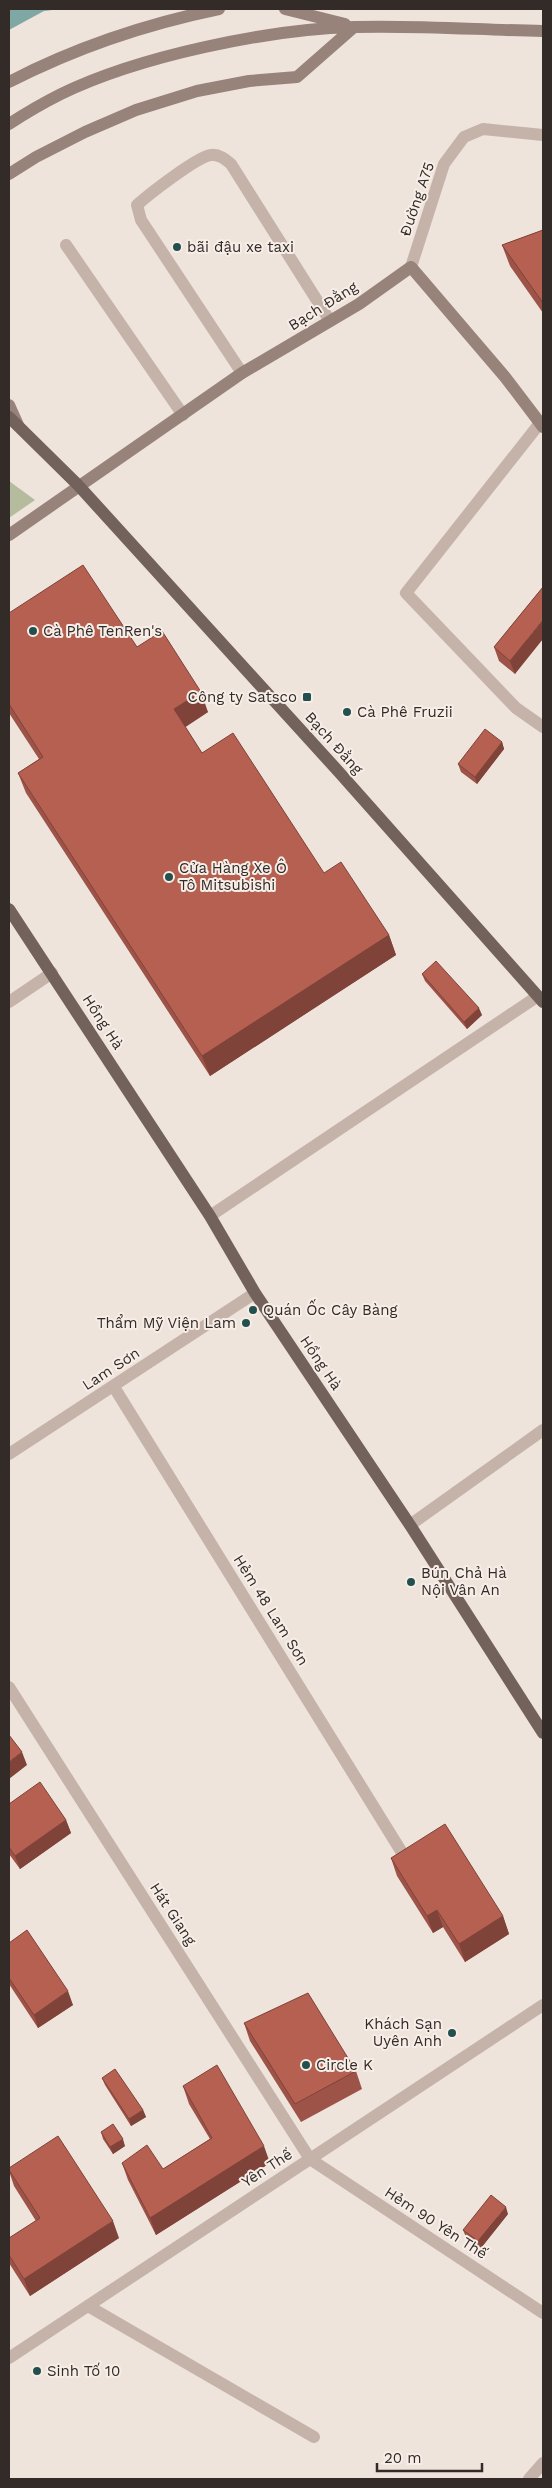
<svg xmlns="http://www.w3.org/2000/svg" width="552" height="2488" viewBox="0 0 552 2488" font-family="'Work Sans',sans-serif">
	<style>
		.green { fill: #b5bc9e }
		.water { fill: #7fa8a5 }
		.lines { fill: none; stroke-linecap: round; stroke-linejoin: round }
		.lane { stroke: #c5b3aa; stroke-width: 12 }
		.street { stroke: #c5b3aa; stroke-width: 12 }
		.secondary { stroke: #98837b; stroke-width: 12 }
		.primary { stroke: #73615b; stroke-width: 12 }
		.wall { fill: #9d5347 }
		.shaded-wall { fill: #7f4339 }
		.building { fill: #b66052; stroke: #7f4339 }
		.poi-dot { fill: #234f4e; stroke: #f7eee8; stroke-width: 2 }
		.labels { text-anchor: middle; stroke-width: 4; stroke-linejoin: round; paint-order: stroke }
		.street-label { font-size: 15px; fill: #332b28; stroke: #f7eee8 }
		.poi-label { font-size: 15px; fill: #332b28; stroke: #f7eee8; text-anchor: start }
	</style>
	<rect width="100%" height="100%" fill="#eee4dc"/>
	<path class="green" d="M9,481L35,500L9,518Z"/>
	<path class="water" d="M9,9H61L44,11L9,30Z"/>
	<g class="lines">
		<path class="lane" d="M66,245L183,415
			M242,373L141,220L137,205C148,195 198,156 211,155C219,154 225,159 231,164L330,321
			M540,423L406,593L516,708L543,727
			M210,1216L538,996
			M114,1387L401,1851
			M410,1525L543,1430
			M310,2159L543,2313
			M88,2306L314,2437
			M529,2479L543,2463"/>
		<path class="street" d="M411,267L444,164L464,137L483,129L543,135
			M9,1002L52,973
			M9,1454L255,1293
			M9,1687L310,2159
			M9,2358L543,2005"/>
		<path class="secondary" d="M285,9L345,24
			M9,82C75,48 146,24 219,9
			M9,124C26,113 43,103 61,94C139,56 269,29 354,27C417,25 481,30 543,31
			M9,174L36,157L85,132L136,110L197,91L249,81L297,77L354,27
			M9,405L18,425
			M9,535L242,373L359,304L411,267L505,377L543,427"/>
		<path class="primary" d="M9,417L78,485L338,771L543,1002
			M9,909L210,1216L255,1293L410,1525L543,1733"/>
	</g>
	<path class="wall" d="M543,230V313L510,266L502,245Z
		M543,587L515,674L499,661L494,647Z
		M9,613L137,647L208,712L185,727L202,753L324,873L389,935L396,955L210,1076L26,793L18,773L39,759L9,713Z
		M502,742L504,749L477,784L461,772L458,764Z
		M422,974L482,1015L467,1029L425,981Z
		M9,1804L66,1820L71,1833L20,1869L9,1854Z
		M391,1858L503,1916L509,1934L465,1962L443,1927L433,1933L397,1876Z
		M9,1943L73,2005L38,2028L9,1984Z
		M244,2023L356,2071L362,2089L301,2122L250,2041Z
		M102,2078L143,2110L146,2117L131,2126L105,2085Z
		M183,2086L270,2163L156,2235L128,2180L122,2163L163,2169L210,2139L189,2104Z
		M101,2132L125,2146L113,2154L103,2139Z
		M9,2168L119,2238L30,2296L9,2263V2238L36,2221L14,2186L9,2171Z
		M508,2214L481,2248L466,2237L463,2230Z"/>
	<path class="shaded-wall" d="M543,620V639L515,674L510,661Z
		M201,692L208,712L181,730L174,709Z
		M502,742L504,749L477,784L475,777Z
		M389,935L396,955L210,1076L202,1056Z
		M479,1008L482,1015L467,1029L464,1022Z
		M22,1752L27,1765L9,1779V1762Z
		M66,1820L71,1833L20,1869L15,1856Z
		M437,1910L443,1927L433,1933L427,1916Z
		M503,1916L509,1934L465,1962L459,1944Z
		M68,1991L73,2005L38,2028L34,2015Z
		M143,2110L146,2117L131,2126L129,2119Z
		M123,2139L125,2146L113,2154L110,2147Z
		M264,2146L270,2163L156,2235L150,2218Z
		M506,2207L508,2214L481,2248L478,2241Z
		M113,2221L119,2238L30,2296L24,2279Z"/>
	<path class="building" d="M543,230V303L502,245Z
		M83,565L137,647L162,631L201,692L174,709L202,753L233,733L324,873L341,862L389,935L202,1056L18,773L43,757L9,704V613Z
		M543,587V620L510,661L494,647Z
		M485,729L502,742L475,777L458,764Z
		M436,961L479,1008L464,1022L422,974Z
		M9,1735L22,1752L9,1762Z
		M40,1782L66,1820L15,1856L9,1847V1804Z
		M445,1824L503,1916L459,1944L437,1910L427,1916L391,1858Z
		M27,1930L68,1991L34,2015L9,1978V1943Z
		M308,1993L356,2071L295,2104L244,2023Z
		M217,2065L264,2146L150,2218L122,2163L147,2145L163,2169L212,2138L183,2086Z
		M115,2069L143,2110L129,2119L102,2078Z
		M113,2124L123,2139L110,2147L101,2132Z
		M58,2136L113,2221L24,2279L9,2255V2238L40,2218L9,2170V2168Z
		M491,2195L506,2207L478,2241L463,2230Z"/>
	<g class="poi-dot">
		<circle cx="177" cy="247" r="5"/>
		<circle cx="33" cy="631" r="5"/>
		<rect x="302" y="692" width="10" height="10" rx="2.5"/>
		<circle cx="347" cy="712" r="5"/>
		<circle cx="169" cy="877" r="5"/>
		<circle cx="253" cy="1310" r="5"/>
		<circle cx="246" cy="1323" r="5"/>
		<circle cx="411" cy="1582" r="5"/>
		<circle cx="452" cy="2033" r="5"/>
		<circle cx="306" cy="2065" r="5"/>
		<circle cx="37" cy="2371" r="5"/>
	</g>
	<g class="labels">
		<g class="street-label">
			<text transform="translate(417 199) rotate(-71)" y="5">Đường A75</text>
			<text transform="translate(323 306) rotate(-32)" y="5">Bạch Đằng</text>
			<text transform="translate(334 743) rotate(48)" y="5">Bạch Đằng</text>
			<text transform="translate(103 1022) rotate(57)" y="5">Hồng Hà</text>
			<text transform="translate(321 1363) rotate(56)" y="5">Hồng Hà</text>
			<text transform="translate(111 1369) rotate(-33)" y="5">Lam Sơn</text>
			<text transform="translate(271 1610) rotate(58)" y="5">Hẻm 48 Lam Sơn</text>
			<text transform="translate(173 1914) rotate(57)" y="5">Hát Giang</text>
			<text transform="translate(267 2168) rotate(-33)" y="5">Yên Thế</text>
			<text transform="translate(436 2223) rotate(33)" y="5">Hẻm 90 Yên Thế</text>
		</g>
		<g class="poi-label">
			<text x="187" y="252">bãi đậu xe taxi</text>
			<text x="43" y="636">Cà Phê TenRen's</text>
			<text x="297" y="702" text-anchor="end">Công ty Satsco</text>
			<text x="357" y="717">Cà Phê Fruzii</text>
			<text x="179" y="873">Cửa Hàng Xe Ô<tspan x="179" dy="17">Tô Mitsubishi</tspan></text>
			<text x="263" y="1315">Quán Ốc Cây Bàng</text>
			<text x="236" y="1328" text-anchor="end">Thẩm Mỹ Viện Lam</text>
			<text x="421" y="1578">Bún Chả Hà<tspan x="421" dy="17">Nội Vân An</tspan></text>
			<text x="442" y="2029" text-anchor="end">Khách Sạn<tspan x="442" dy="17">Uyên Anh</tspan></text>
			<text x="316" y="2070">Circle K</text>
			<text x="47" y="2376">Sinh Tố 10</text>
		</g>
	</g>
	<rect width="552" height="2488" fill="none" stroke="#332b28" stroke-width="20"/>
	<path d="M377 2463v8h105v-8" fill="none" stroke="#332b28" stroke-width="2.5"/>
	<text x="384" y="2463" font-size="15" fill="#332b28" stroke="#f7eee8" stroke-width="4" paint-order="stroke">20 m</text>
</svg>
